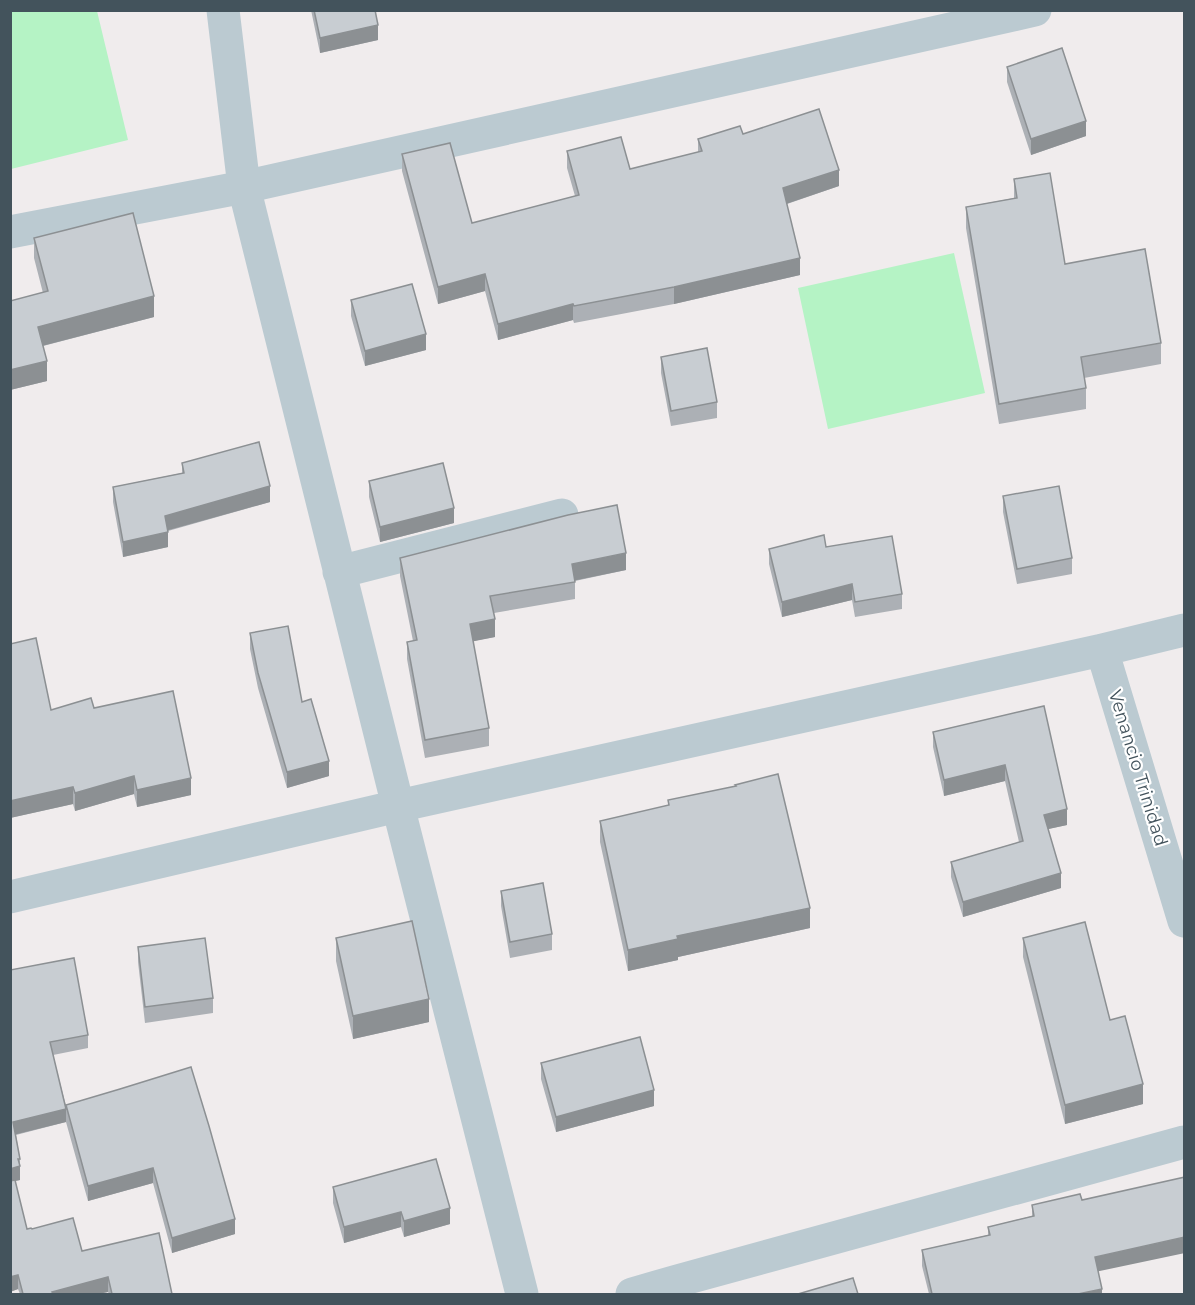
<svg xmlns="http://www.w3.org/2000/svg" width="1195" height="1305" viewBox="0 0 1195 1305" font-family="Montserrat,sans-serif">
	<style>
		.green { fill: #b5f3c5 }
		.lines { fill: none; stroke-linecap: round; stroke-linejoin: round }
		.minor { stroke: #bbcad1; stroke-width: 33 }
		.wall { fill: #acb0b5 }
		.shaded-wall { fill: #8c9093 }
		.building { fill: #c8cdd2; stroke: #8c9093; stroke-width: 1.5 }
		.labels { text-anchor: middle; stroke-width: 4.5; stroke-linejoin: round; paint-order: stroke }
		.street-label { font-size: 18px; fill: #43535c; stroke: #fff }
	</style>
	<rect width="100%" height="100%" fill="#f0eced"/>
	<path class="green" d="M10,11H97L128,140L11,169Z
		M954,253L985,393L828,429L798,288Z"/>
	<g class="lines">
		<path class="minor" d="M223,10L244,187L398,806L522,1294
			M10,232L244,187L1035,10
			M339,572L562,515
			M1102,650L1184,921
			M10,897L398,806L1102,650L1184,630
			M632,1294L677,1281L1184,1142"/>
	</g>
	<path class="wall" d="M311,10H375L378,40L320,53Z
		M1007,67L1086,136L1031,155L1007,82Z
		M743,134L839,186L787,204L800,275L674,304L574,323L573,320L498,340L485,291L438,304L402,171V154L472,223L575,196L567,168V151L630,169L698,152V139Z
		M1014,179L1065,264L1161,343V364L1084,378L1086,388V409L999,424L966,228V207L1014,198Z
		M34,238L154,317L43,346L47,381L10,390V301L43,293L34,258Z
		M351,300L426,350L365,366L351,316Z
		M661,357L717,402V418L671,426L661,373Z
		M182,463L270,502L168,531V547L123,557L113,502V487L182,473Z
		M369,481L454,523L380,542L369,497Z
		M1003,496L1072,558V574L1017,584L1003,512Z
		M826,547L902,594V609L855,617L852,600L782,617L769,564V549Z
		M400,558L626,570L575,581V599L494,613L495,637L473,641L489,728V746L425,758L407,659V642L413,641L400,576Z
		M250,633L302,702L329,776L287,788L258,688L250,649Z
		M10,644L51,710L94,708L191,795L137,807L134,794L75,811L73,804L10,818Z
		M1044,706L1067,825L1048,829L1061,888L963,917L951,877V862L1019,842L1005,781L944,796L933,747V732Z
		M668,800L810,928L678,957V960L628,971L600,842V821L668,806Z
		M501,891L552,934V950L510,958L501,906Z
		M336,938L429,1022L353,1039L336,961Z
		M1023,938L1110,1020L1143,1104L1065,1124L1023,957Z
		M138,947L213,998V1013L145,1023L138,962Z
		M10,970L88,1035V1048L53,1055L66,1106L120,1089L235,1234L172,1253L153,1183L88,1201L66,1122L16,1135L20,1159V1180L15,1181L27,1229H32L82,1251L172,1294H109L108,1292L98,1294H20L18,1289L10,1292Z
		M541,1063L654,1106L556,1132L541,1079Z
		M333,1187L450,1224L404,1237L401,1227L344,1243L333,1203Z
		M1032,1205L1098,1272L1102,1294H929L922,1266V1250L988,1235V1227L1032,1216Z"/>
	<path class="shaded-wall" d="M378,25V40L320,53V38Z
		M1086,121V136L1031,155V139Z
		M839,170V186L783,205V188Z
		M800,258V275L674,304V287Z
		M485,274V291L438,304V287Z
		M154,296V317L38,347V327Z
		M573,304V320L498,340V324Z
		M426,334V350L365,366V351Z
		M47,361V381L10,390V370Z
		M270,486V502L165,531V516Z
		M454,508V523L380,542V527Z
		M168,532V547L123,557V542Z
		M626,553V570L572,581V564Z
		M852,584V600L782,617V602Z
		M495,619V637L470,642V624Z
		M329,761V776L287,788V772Z
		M1005,765V781L944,796V780Z
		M134,776V794L75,811V793Z
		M191,778V795L137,807V790Z
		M73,787V804L10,818V801Z
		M1067,809V825L1044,830V815Z
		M1061,873V888L963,917V902Z
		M810,908V928L678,957V960L628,971V950L677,936Z
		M429,999V1022L353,1039V1016Z
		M1143,1084V1104L1065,1124V1105Z
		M654,1090V1106L556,1132V1117Z
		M66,1109V1122L13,1135V1122Z
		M20,1166V1180L10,1182V1169Z
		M153,1168V1183L88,1201V1186Z
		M450,1208V1224L404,1237V1221Z
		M401,1212V1227L344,1243V1227Z
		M235,1219V1234L172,1253V1238Z
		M1185,1237V1253L1095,1272V1257Z
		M18,1275V1289L10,1292V1277Z
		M108,1277V1292L98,1294H52V1292Z
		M1102,1289V1294H1078Z"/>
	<path class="building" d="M314,10H375L378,25L320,38Z
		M1062,48L1086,121L1031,139L1007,67Z
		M819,109L839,170L783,188L800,258L674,287L574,306L573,304L498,324L485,274L438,287L402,154L450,143L472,223L579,195L567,151L621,137L630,169L702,151L698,139L740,126L743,134Z
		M1050,173L1065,264L1145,249L1161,343L1081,357L1086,388L999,404L966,207L1017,198L1014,179Z
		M133,213L154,296L38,327L47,361L10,370V301L48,291L34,238Z
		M412,284L426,334L365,351L351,300Z
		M707,348L717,402L671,411L661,357Z
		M259,442L270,486L165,516L168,532L123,542L113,487L184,473L182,463Z
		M443,463L454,508L380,527L369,481Z
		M1059,486L1072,558L1017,569L1003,496Z
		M617,505L626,553L572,564L575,582L490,596L495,619L470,624L489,728L425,740L407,642L417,640L400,558L568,515Z
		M824,535L826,547L892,536L902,594L855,602L852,584L782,602L769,549Z
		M288,626L302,702L311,699L329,761L287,772L258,673L250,633Z
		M36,638L51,710L91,698L94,708L173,691L191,778L137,790L134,776L75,793L73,787L10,801V644Z
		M1044,706L1067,809L1044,815L1061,873L963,902L951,862L1023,841L1005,765L944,780L933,732Z
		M778,774L810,908L677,936L678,939L628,950L600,821L669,805L668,800L736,786L735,785Z
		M543,883L552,934L510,942L501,891Z
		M412,921L429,999L353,1016L336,938Z
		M1085,922L1110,1020L1125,1016L1143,1084L1065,1105L1023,938Z
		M205,938L213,998L145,1007L138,947Z
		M74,958L88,1035L50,1042L66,1109L13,1122L20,1159H18L20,1166L10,1169V970Z
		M640,1037L654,1090L556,1117L541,1063Z
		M191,1067L209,1126L235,1219L172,1238L153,1168L88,1186L66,1105L120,1089Z
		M436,1159L450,1208L404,1221L401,1212L344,1227L333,1187Z
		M1185,1177V1237L1095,1257L1102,1289L1078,1294H932L922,1250L990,1235L988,1227L1034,1216L1032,1205L1080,1194L1082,1200Z
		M15,1180L27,1229L31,1228L32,1229L73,1218L82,1251L159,1233L172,1294H112L108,1277L52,1292L53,1294H23L18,1275L10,1277V1181Z
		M853,1278L858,1294H798Z"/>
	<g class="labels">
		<g class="street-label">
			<text transform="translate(1138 768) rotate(73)" y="6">Venancio Trinidad</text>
		</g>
	</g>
	<rect width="1195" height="1305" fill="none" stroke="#43535c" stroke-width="24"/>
</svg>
